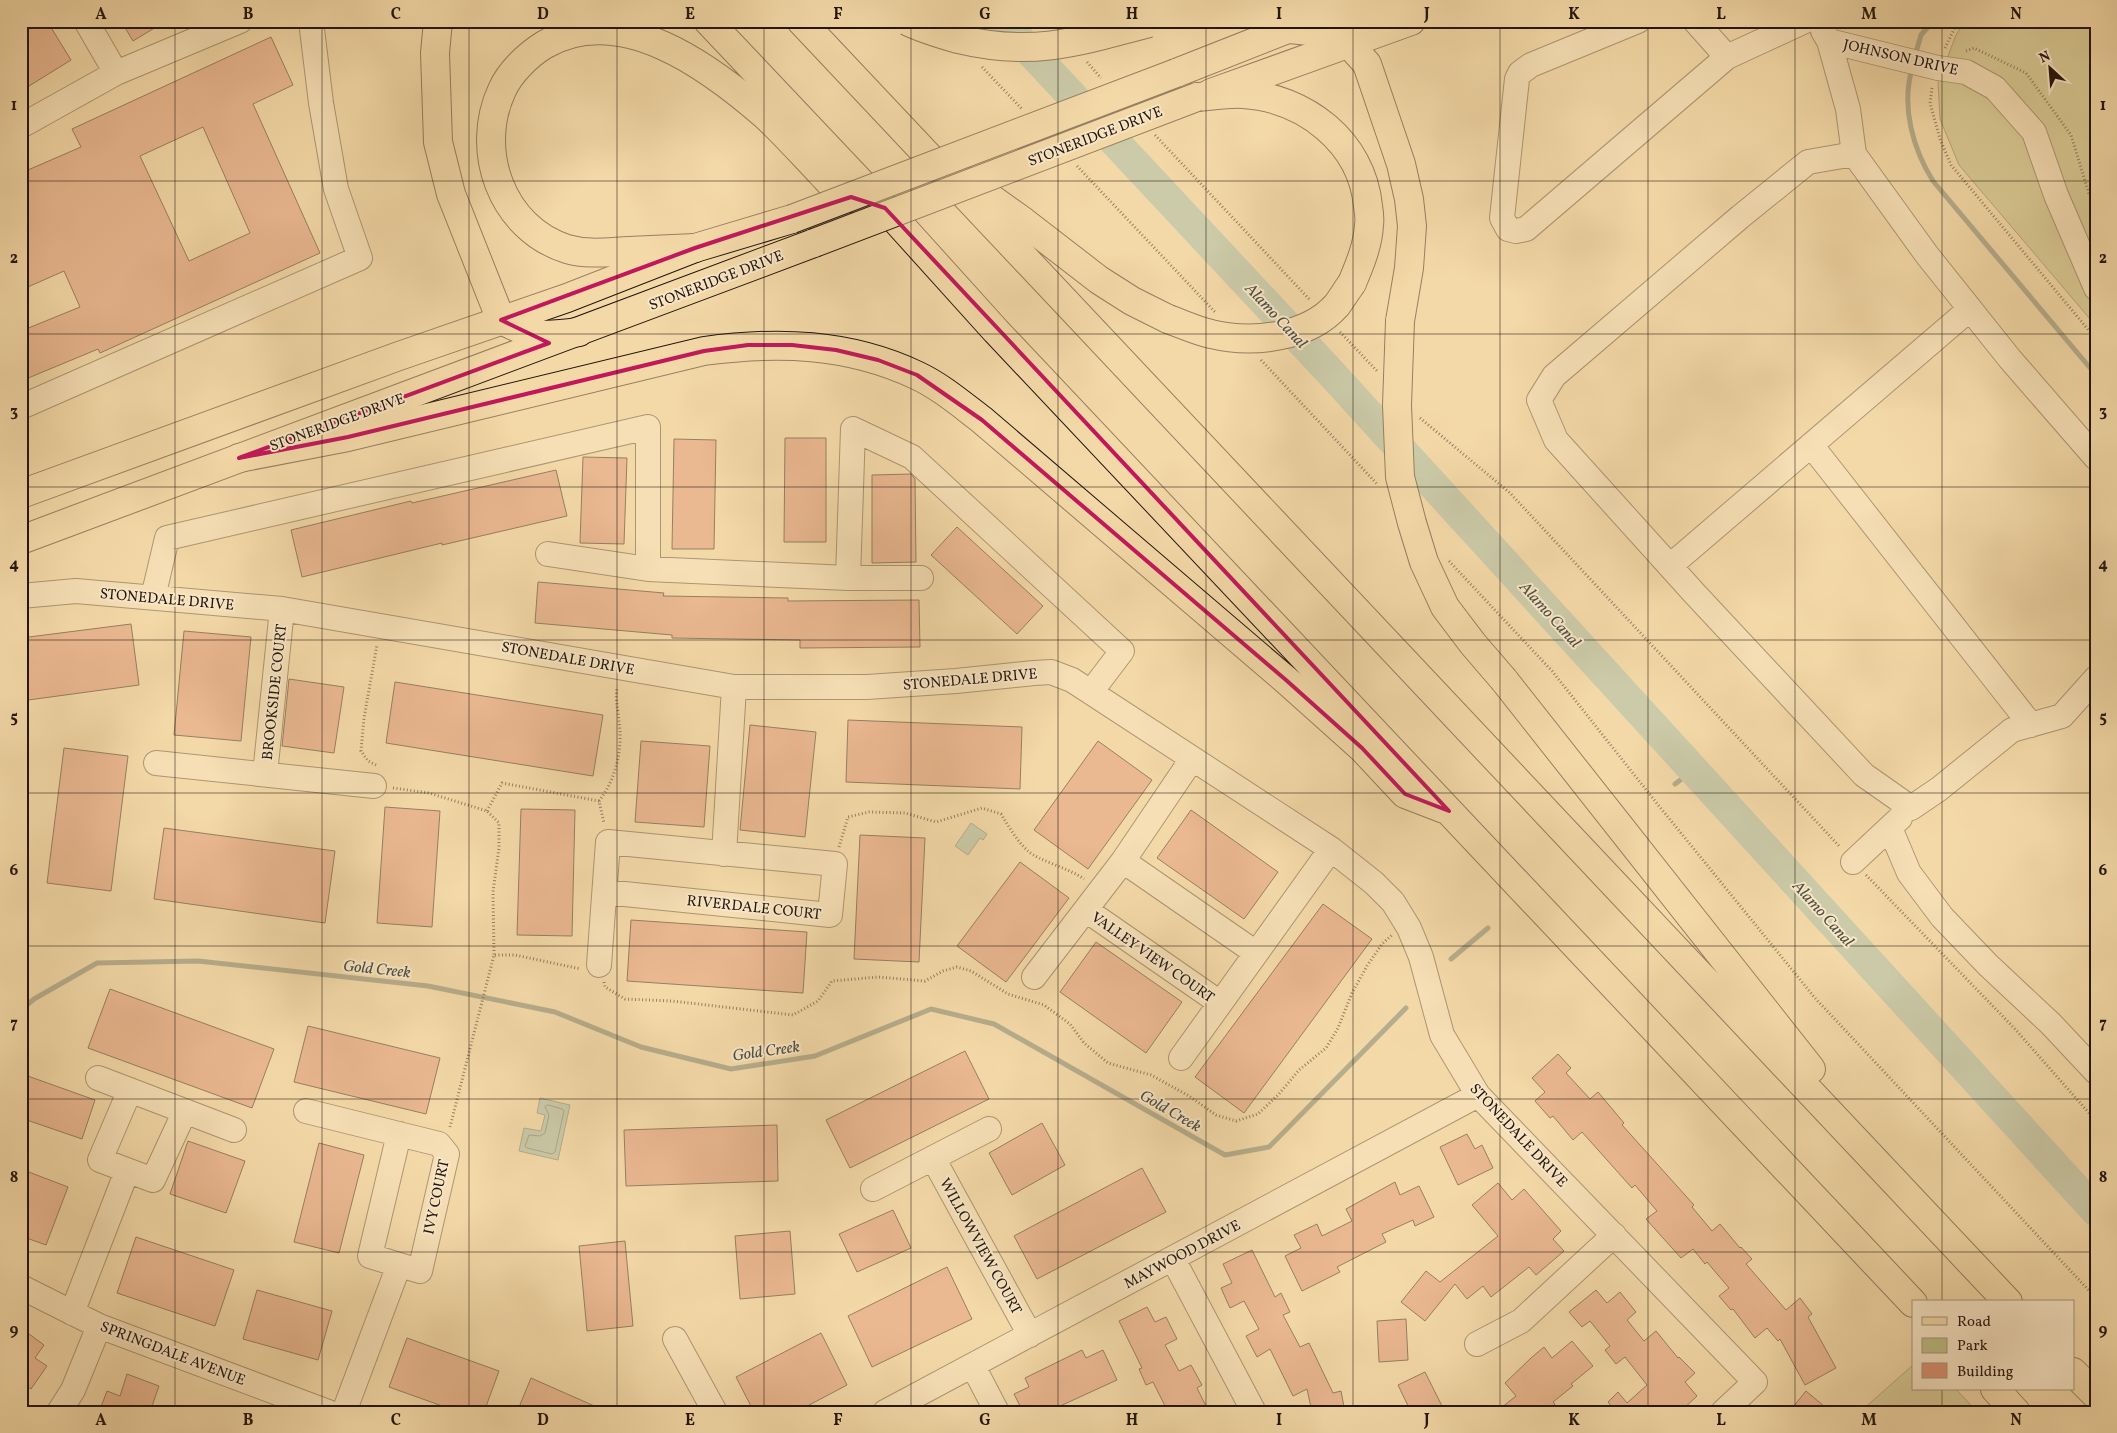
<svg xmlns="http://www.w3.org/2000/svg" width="2117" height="1433" viewBox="0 0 2117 1433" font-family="Vollkorn,serif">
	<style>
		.green { fill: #bebe85; stroke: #706a49 }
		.water { fill: #9cbaac; stroke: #6c786c }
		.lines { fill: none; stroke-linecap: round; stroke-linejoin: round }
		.shore { stroke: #60685c; stroke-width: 1 }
		.stream { stroke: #6c786c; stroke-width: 5 }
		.river { stroke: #9cbaac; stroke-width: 31 }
		.building { fill: #dd9175; stroke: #23150d; fill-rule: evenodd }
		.minor-casing { stroke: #574634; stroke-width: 26 }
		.major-casing { stroke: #23150d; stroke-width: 30 }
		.highway-casing { stroke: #23150d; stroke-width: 30 }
		.path { stroke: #23150d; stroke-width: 3; stroke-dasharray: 1 2.5; stroke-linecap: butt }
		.minor { stroke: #f8e6c6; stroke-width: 24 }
		.major { stroke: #f4d9a8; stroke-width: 28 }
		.highway { stroke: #f4d9a8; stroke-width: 28 }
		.major-bridge-casing { stroke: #23150d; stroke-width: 30; stroke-linecap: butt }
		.highway-bridge-casing { stroke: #23150d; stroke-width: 30; stroke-linecap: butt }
		.major-bridge { stroke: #f4d9a8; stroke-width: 28 }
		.highway-bridge { stroke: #f4d9a8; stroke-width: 28 }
		.marked { fill: none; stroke: #c2185b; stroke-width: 4; stroke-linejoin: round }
		.grid { fill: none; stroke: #23150d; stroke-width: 1; stroke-opacity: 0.55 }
		.labels { text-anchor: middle; stroke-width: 4; stroke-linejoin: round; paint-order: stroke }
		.street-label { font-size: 15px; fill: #23150d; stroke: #f8e6c6 }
		.water-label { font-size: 16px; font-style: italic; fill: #4d4f45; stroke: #f8e6c6 }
		.neatline { fill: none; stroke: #23150d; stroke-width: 2 }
		.grid-label { font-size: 16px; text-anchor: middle; font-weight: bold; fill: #23150d }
	</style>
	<rect width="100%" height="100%" fill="#f4d9a8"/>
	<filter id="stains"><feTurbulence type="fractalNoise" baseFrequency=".004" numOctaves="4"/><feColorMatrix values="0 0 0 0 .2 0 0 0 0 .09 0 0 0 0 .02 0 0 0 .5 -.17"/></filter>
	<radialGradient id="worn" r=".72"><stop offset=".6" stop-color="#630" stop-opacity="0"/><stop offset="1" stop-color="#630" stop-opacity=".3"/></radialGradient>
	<path class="green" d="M1965,21H2096V326L1959,165L1940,119L1938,82L1956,35Z
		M1913,1365V1389H1956L1977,1412H1860Z"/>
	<path class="water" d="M971,823L987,834L983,840L980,838L968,855L955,846Z
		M540,1098L570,1105L558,1160L519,1151L524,1128L541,1131L545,1115L537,1113Z"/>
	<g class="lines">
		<path class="shore" d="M548,1105L562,1109L564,1111L555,1152L552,1154L527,1148L525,1146L529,1135L540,1136L545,1133L549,1115L545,1107Z"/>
		<path class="stream" d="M1915,56L1921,35L1933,21
			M1912,69C1901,107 1913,149 1933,181L2096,375
			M1675,784L1695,769
			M1451,959L1488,928
			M21,1010L34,999L97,963L198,961L428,986L555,1012L641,1047L731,1069L815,1056L931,1009L994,1024L1225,1155L1269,1147L1406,1008"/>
		<path class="river" d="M1002,21L1331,373L2096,1211"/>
	</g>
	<path class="building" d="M21,21H47L71,60L21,91Z
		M121,21H166L133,41Z
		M271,37L293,85L253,104L320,253L100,353L98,349L21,381V331L80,307L64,271L21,290V173L81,147L72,129ZM203,127L250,233L189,261L140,156Z
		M785,438H826V542H784Z
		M674,439L716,440L714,549H672Z
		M583,457L627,458L624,544L580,543Z
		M556,470L567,516L442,545V543L302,577L291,530L411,501L412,503Z
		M911,474L915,479L916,562L872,563V475Z
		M957,527L1043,606L1017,634L931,555Z
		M538,582L664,593L663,596L788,598V601L919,600L920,647L800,648V640L672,638V635L535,623Z
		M131,624L139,685L21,701V638Z
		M184,631L251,637L241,741L174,735Z
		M289,679L344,687L334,753L282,746Z
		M395,682L603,715L593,776L386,743Z
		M848,720L1022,727L1020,789L846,782Z
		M750,725L816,732L805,837L740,830Z
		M641,741L710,746L704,827L635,822Z
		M1098,741L1152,780L1088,869L1034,830Z
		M64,748L128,756L111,891L47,883Z
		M385,807L440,811L432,927L377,923Z
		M521,809L575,810L572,936L517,935Z
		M1191,810L1278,872L1244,919L1157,858Z
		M164,828L335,851L325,923L154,899Z
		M860,835L925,838L919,962L854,959Z
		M1020,862L1069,898L1006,982L957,946Z
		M1323,904L1372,939L1244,1113L1195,1077Z
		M631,920L807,932L803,993L627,981Z
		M1096,942L1182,1002L1146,1053L1060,992Z
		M110,989L274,1049L252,1108L88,1048Z
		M308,1026L440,1058L426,1114L294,1082Z
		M965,1051L989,1099L850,1168L826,1120Z
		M1558,1054L1571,1068L1566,1073L1590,1099L1598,1092L1624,1123L1622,1125L1694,1205L1692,1207L1712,1231L1720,1224L1740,1248L1741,1247L1752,1259L1746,1264L1786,1310L1800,1298L1812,1314L1808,1317L1836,1368L1805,1385L1780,1339L1778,1341L1767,1328L1755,1338L1733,1309L1731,1310L1719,1296L1729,1288L1707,1262L1705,1264L1693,1249L1681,1258L1646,1219L1657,1211L1635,1185L1632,1188L1582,1132L1573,1140L1553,1116L1550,1118L1535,1101L1545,1092L1532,1078Z
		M25,1075L95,1100L82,1139L21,1118V1087Z
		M1042,1123L1065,1165L1012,1195L989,1153Z
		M777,1125L778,1181L626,1186L624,1130Z
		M1467,1134L1475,1149L1482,1145L1493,1168L1458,1185L1440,1147Z
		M188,1141L245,1161L226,1213L170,1194Z
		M319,1143L364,1155L339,1253L294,1242Z
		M1142,1168L1166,1212L1037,1279L1014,1236Z
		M21,1169L68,1187L46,1245L21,1236Z
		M1395,1182L1400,1195L1419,1186L1434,1217L1415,1226L1413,1220L1382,1234L1386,1242L1337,1267L1340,1272L1302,1291L1285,1256L1301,1248L1294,1235L1317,1224L1322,1236L1352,1221L1346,1209Z
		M1498,1183L1512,1200L1524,1189L1561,1231L1553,1239L1564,1251L1536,1275L1529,1267L1491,1297L1483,1286L1467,1299L1455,1284L1425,1321L1401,1302L1426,1271L1440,1282L1498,1236L1472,1205Z
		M893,1210L911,1248L857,1272L839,1234Z
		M790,1231L795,1294L740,1299L735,1236Z
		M136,1237L234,1270L215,1326L117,1293Z
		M625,1241L633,1326L587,1331L579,1246Z
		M1252,1250L1275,1297L1281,1293L1290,1312L1283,1315L1300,1347L1309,1343L1333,1393L1341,1391L1345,1412H1312L1307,1389L1293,1396L1270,1349L1257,1357L1246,1336L1259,1329L1244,1301L1230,1308L1221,1288L1232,1283L1223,1264Z
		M947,1267L972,1319L872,1367L848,1316Z
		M257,1290L332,1311L318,1360L243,1339Z
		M1596,1290L1607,1303L1620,1292L1636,1312L1627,1320L1644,1341L1656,1331L1678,1358L1679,1357L1695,1373L1685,1382L1697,1396L1680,1412H1616L1608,1402L1618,1392L1627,1403L1647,1385L1625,1357L1616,1364L1605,1350L1610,1346L1590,1321L1582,1327L1569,1312Z
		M1147,1307L1155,1322L1166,1317L1177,1339L1165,1345L1179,1371L1191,1365L1202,1385L1197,1388L1209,1412H1168L1153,1382L1146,1385L1139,1369L1142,1368L1119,1321Z
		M1406,1319L1408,1360L1379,1362L1377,1321Z
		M21,1328L44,1345L35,1358L47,1366L31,1389L21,1382Z
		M821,1333L847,1385L796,1412H754L736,1377Z
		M407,1338L499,1371L484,1412H459L389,1387Z
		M1572,1341L1593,1366L1571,1384L1573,1386L1553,1402L1555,1404L1546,1412H1496L1516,1396L1505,1383L1531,1358L1544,1347L1552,1358Z
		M1082,1350L1086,1358L1103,1350L1117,1380L1047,1412H1023L1014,1394L1029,1387L1025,1378Z
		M1425,1372L1445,1412H1411L1398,1385Z
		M127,1374L159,1386L150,1412H99L107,1391L120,1396Z
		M531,1378L608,1412H517Z
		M1806,1391L1831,1412H1789Z"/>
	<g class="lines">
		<defs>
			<path id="minor" d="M86,21L116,73
				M1638,21L1531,65L1520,73L1517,79L1502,218L1508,229L1516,231L1526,229L1727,57L1805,21
				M1695,21L1727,57
				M1823,31L1829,41L1938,68L1966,72L1995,88L2034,132L2056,195L2096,288
				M1829,41L1848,109L1854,154L1927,255L2010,359L2096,458
				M21,126L116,73L240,21
				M1854,154L1808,162L1740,217L1554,376L1539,400L1556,440L1695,594L1864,775L1911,808L1939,789L2012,730L2062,716L2096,678
				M21,407L360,258L336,189L321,103L311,21
				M1811,445L2031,725
				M548,554L648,569L848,578H921
				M1670,566L1970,309
				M848,578L853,429L912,457L1122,651L1091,692
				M21,596L76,591L282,609L734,687H867L956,681L1034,673L1051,672L1072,680L1331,849L1374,883L1393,902L1409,928L1421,957L1442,1035L1478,1095L1755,1382L1723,1412
				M153,597L167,538L648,427V569
				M156,763L374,786
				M265,774L282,609
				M1890,828L1909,873L1942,917L1988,965L2051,1024L2096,1072
				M724,854L734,687
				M1123,861L1256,953
				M1853,862L1900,818
				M1086,910L1220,1003
				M599,965L608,842L835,864L830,915L605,892
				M1034,977L1123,861L1192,759
				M1181,1058L1331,849
				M98,1078L234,1130
				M130,1090L100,1160L153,1180L185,1111
				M306,1111L439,1144L447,1154L420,1271L399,1265L344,1412
				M933,1158L1030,1335
				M873,1189L989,1129
				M1173,1259L1254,1412
				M399,1265L370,1256L399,1134
				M21,1287L99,1326L328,1412
				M72,1313L127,1171
				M675,1339L715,1412
				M1477,1344L1521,1321L1614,1235
				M973,1366L997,1412
				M59,1412L73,1390L99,1326
				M885,1412L1478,1095"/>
			<path id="major" d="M1176,73L1308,21
				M1211,93L1411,21
				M21,494L399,356L567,298L695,248L792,219
				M21,540L814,243"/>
			<path id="highway" d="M438,21L435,53L438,142L451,194L501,320C536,337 540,337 579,332
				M708,21L885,208L996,331L1913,1303
				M801,21L2008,1302
				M1289,29L1310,31L1349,44L1367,64L1401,164L1409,199L1412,226L1409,268L1400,321
				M1197,97C1212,96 1228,93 1243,94C1305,98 1362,142 1368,206C1369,212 1370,219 1369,225C1368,245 1360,264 1352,283
				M968,182L1024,222L1099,280L1132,301L1168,319
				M695,248C673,249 651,250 629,251C607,252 588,255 567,249C501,228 474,150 502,90C510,72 528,55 544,45C621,0 711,68 767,117C786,135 803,154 821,173C827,179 833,187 840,192C848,198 861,200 870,203
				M239,458L348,437L704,351C777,341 848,343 916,375C940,386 961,404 982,420L1286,680L1362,748L1405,794L1444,809
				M1504,680L1811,1069
				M2073,1372L2096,1395
				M1995,1389L2016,1412"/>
		</defs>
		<use href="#minor" class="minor-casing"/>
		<use href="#major" class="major-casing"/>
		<use href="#highway" class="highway-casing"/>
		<path class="path" d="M1945,48L1958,21
			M1966,51L1974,48L2026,73L2071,135L2089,194L2096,204
			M1087,62L1101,78
			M982,67L1022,109
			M1932,88L1930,103L1940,139L1951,165L2096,339
			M1155,135L1310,300
			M1077,166L1215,312
			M1340,332L1377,371
			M1261,360L1378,485
			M1420,418L1510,493L1840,847
			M1449,561L1552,671L1659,806L1815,998L2096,1298
			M376,765L368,761L361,751L364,718L377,645
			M393,788L429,793L487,811L499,823V848L493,892L494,955
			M599,801C616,779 623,749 619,722C618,707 615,702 617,687
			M487,811L502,783L599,801L604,823
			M839,847L848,817L869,812L905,813L936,822L982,808L1001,814C1009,827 1017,841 1028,851C1039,861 1069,868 1084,879
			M1866,875L2015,1029L2096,1121
			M604,982L605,987L625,999L672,1001L793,1015L818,1001L832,981L878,977L925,981L943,971L957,967L971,971L1008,994L1044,1005L1070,1024L1084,1043L1108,1063L1151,1075L1189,1096L1216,1115L1236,1121L1258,1114L1279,1094L1299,1070L1326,1048L1338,1028L1352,993L1367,966L1382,944L1392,935
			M450,1127L494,955H515L581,969"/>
		<use href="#minor" class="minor"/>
		<use href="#major" class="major"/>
		<use href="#highway" class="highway"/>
		<defs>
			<path id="major-bridge" d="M792,219L1176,73
				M814,243L1197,97"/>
			<path id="highway-bridge" d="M907,21C923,29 941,34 958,39C1032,57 1078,42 1149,23
				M1168,319C1182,324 1197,331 1211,334C1252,344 1308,338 1337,305C1342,298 1347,290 1352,283
				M1400,321L1397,405L1400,477L1412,523L1424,562L1445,607L1473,644L1504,680"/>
		</defs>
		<use href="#major-bridge" class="major-bridge-casing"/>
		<use href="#highway-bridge" class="highway-bridge-casing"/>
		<use href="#major-bridge" class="major-bridge"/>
		<use href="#highway-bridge" class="highway-bridge"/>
	</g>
	<path d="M0 0H2117V1433H0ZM851,197L885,208L1449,811L1405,794L1362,748L1286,680L982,420L917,375L878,360L836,350L792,345H748L704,351L348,437L239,458L549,343L501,320L695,248Z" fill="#f4d9a8" fill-opacity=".55" fill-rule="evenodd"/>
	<path class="marked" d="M851,197L885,208L1449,811L1405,794L1362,748L1286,680L982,420L917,375L878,360L836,350L792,345H748L704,351L348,437L239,458L549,343L501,320L695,248Z"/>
	<path class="grid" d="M175,21V1412M322,21V1412M469,21V1412M617,21V1412M764,21V1412M911,21V1412M1058,21V1412M1206,21V1412M1353,21V1412M1500,21V1412M1648,21V1412M1795,21V1412M1942,21V1302M21,181H2096M21,334H2096M21,487H2096M21,640H2096M21,793H2096M21,946H2096M21,1099H2096M21,1252H2096M1942,1389V1412"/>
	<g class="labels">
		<g class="street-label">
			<text transform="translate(1901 57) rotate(13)" y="5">JOHNSON DRIVE</text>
			<text transform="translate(1095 136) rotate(-21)" y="5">STONERIDGE DRIVE</text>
			<text transform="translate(716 280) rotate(-21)" y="5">STONERIDGE DRIVE</text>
			<text transform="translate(337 422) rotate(-20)" y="5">STONERIDGE DRIVE</text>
			<text transform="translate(167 599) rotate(5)" y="5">STONEDALE DRIVE</text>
			<text transform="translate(568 658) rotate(10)" y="5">STONEDALE DRIVE</text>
			<text transform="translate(970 679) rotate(-5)" y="5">STONEDALE DRIVE</text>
			<text transform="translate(274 692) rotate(-84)" y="5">BROOKSIDE COURT</text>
			<text transform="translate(754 907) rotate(6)" y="5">RIVERDALE COURT</text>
			<text transform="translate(1153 957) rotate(35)" y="5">VALLEY VIEW COURT</text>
			<text transform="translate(1519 1135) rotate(47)" y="5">STONEDALE DRIVE</text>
			<text transform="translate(436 1197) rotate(-78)" y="5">IVY COURT</text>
			<text transform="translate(981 1246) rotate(61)" y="5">WILLOWVIEW COURT</text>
			<text transform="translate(1182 1254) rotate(-28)" y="5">MAYWOOD DRIVE</text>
			<text transform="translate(173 1353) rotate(21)" y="5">SPRINGDALE AVENUE</text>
		</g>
		<g class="water-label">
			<text transform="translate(1277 315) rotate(47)" y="6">Alamo Canal</text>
			<text transform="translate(1551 614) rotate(48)" y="6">Alamo Canal</text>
			<text transform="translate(1824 913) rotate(48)" y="6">Alamo Canal</text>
			<text transform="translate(377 968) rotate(6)" y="6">Gold Creek</text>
			<text transform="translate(766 1050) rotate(-8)" y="6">Gold Creek</text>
			<text transform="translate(1171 1110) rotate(30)" y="6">Gold Creek</text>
		</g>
	</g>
	<rect width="2117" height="1433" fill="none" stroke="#f4d9a8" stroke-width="55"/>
	<rect x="1912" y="1300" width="162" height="90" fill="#f8e6c6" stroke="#a3927c"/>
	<rect x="1922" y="1317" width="25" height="8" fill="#f4d9a8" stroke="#a3927c"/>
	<text x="1957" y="1326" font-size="15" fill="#23150d">Road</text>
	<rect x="1922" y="1338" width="25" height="15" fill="#bebe85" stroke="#a3927c"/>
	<text x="1957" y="1350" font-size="15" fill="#23150d">Park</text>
	<rect x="1922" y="1363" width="25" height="15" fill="#dd9175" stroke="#a3927c"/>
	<text x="1957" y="1376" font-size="15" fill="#23150d">Building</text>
	<g transform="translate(2050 68) rotate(334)" stroke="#f8e6c6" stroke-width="4" paint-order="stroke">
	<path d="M0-4L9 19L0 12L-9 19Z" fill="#23150d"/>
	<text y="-8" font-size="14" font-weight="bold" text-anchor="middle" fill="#23150d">N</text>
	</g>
	<rect x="28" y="28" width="2062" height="1378" class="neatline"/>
	<g class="grid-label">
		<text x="101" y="19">A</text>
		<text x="248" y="19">B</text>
		<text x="396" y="19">C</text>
		<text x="543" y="19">D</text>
		<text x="690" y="19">E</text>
		<text x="838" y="19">F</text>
		<text x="985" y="19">G</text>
		<text x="1132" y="19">H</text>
		<text x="1279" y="19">I</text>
		<text x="1427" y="19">J</text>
		<text x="1574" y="19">K</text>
		<text x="1721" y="19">L</text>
		<text x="1869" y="19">M</text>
		<text x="2016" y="19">N</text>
		<text x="14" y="110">1</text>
		<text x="2103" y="110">1</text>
		<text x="14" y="263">2</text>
		<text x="2103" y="263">2</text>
		<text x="14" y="416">3</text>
		<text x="2103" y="416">3</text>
		<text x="14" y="569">4</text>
		<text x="2103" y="569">4</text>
		<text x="14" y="722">5</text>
		<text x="2103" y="722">5</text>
		<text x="14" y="875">6</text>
		<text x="2103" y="875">6</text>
		<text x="14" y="1028">7</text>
		<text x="2103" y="1028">7</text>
		<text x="14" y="1182">8</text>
		<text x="2103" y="1182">8</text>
		<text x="14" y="1335">9</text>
		<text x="2103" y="1335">9</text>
		<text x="101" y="1425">A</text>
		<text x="248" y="1425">B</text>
		<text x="396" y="1425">C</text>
		<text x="543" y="1425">D</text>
		<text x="690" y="1425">E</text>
		<text x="838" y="1425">F</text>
		<text x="985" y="1425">G</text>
		<text x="1132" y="1425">H</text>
		<text x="1279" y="1425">I</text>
		<text x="1427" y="1425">J</text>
		<text x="1574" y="1425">K</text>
		<text x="1721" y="1425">L</text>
		<text x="1869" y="1425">M</text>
		<text x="2016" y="1425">N</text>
	</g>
	<rect width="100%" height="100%" filter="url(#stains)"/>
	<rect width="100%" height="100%" fill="url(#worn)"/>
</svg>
